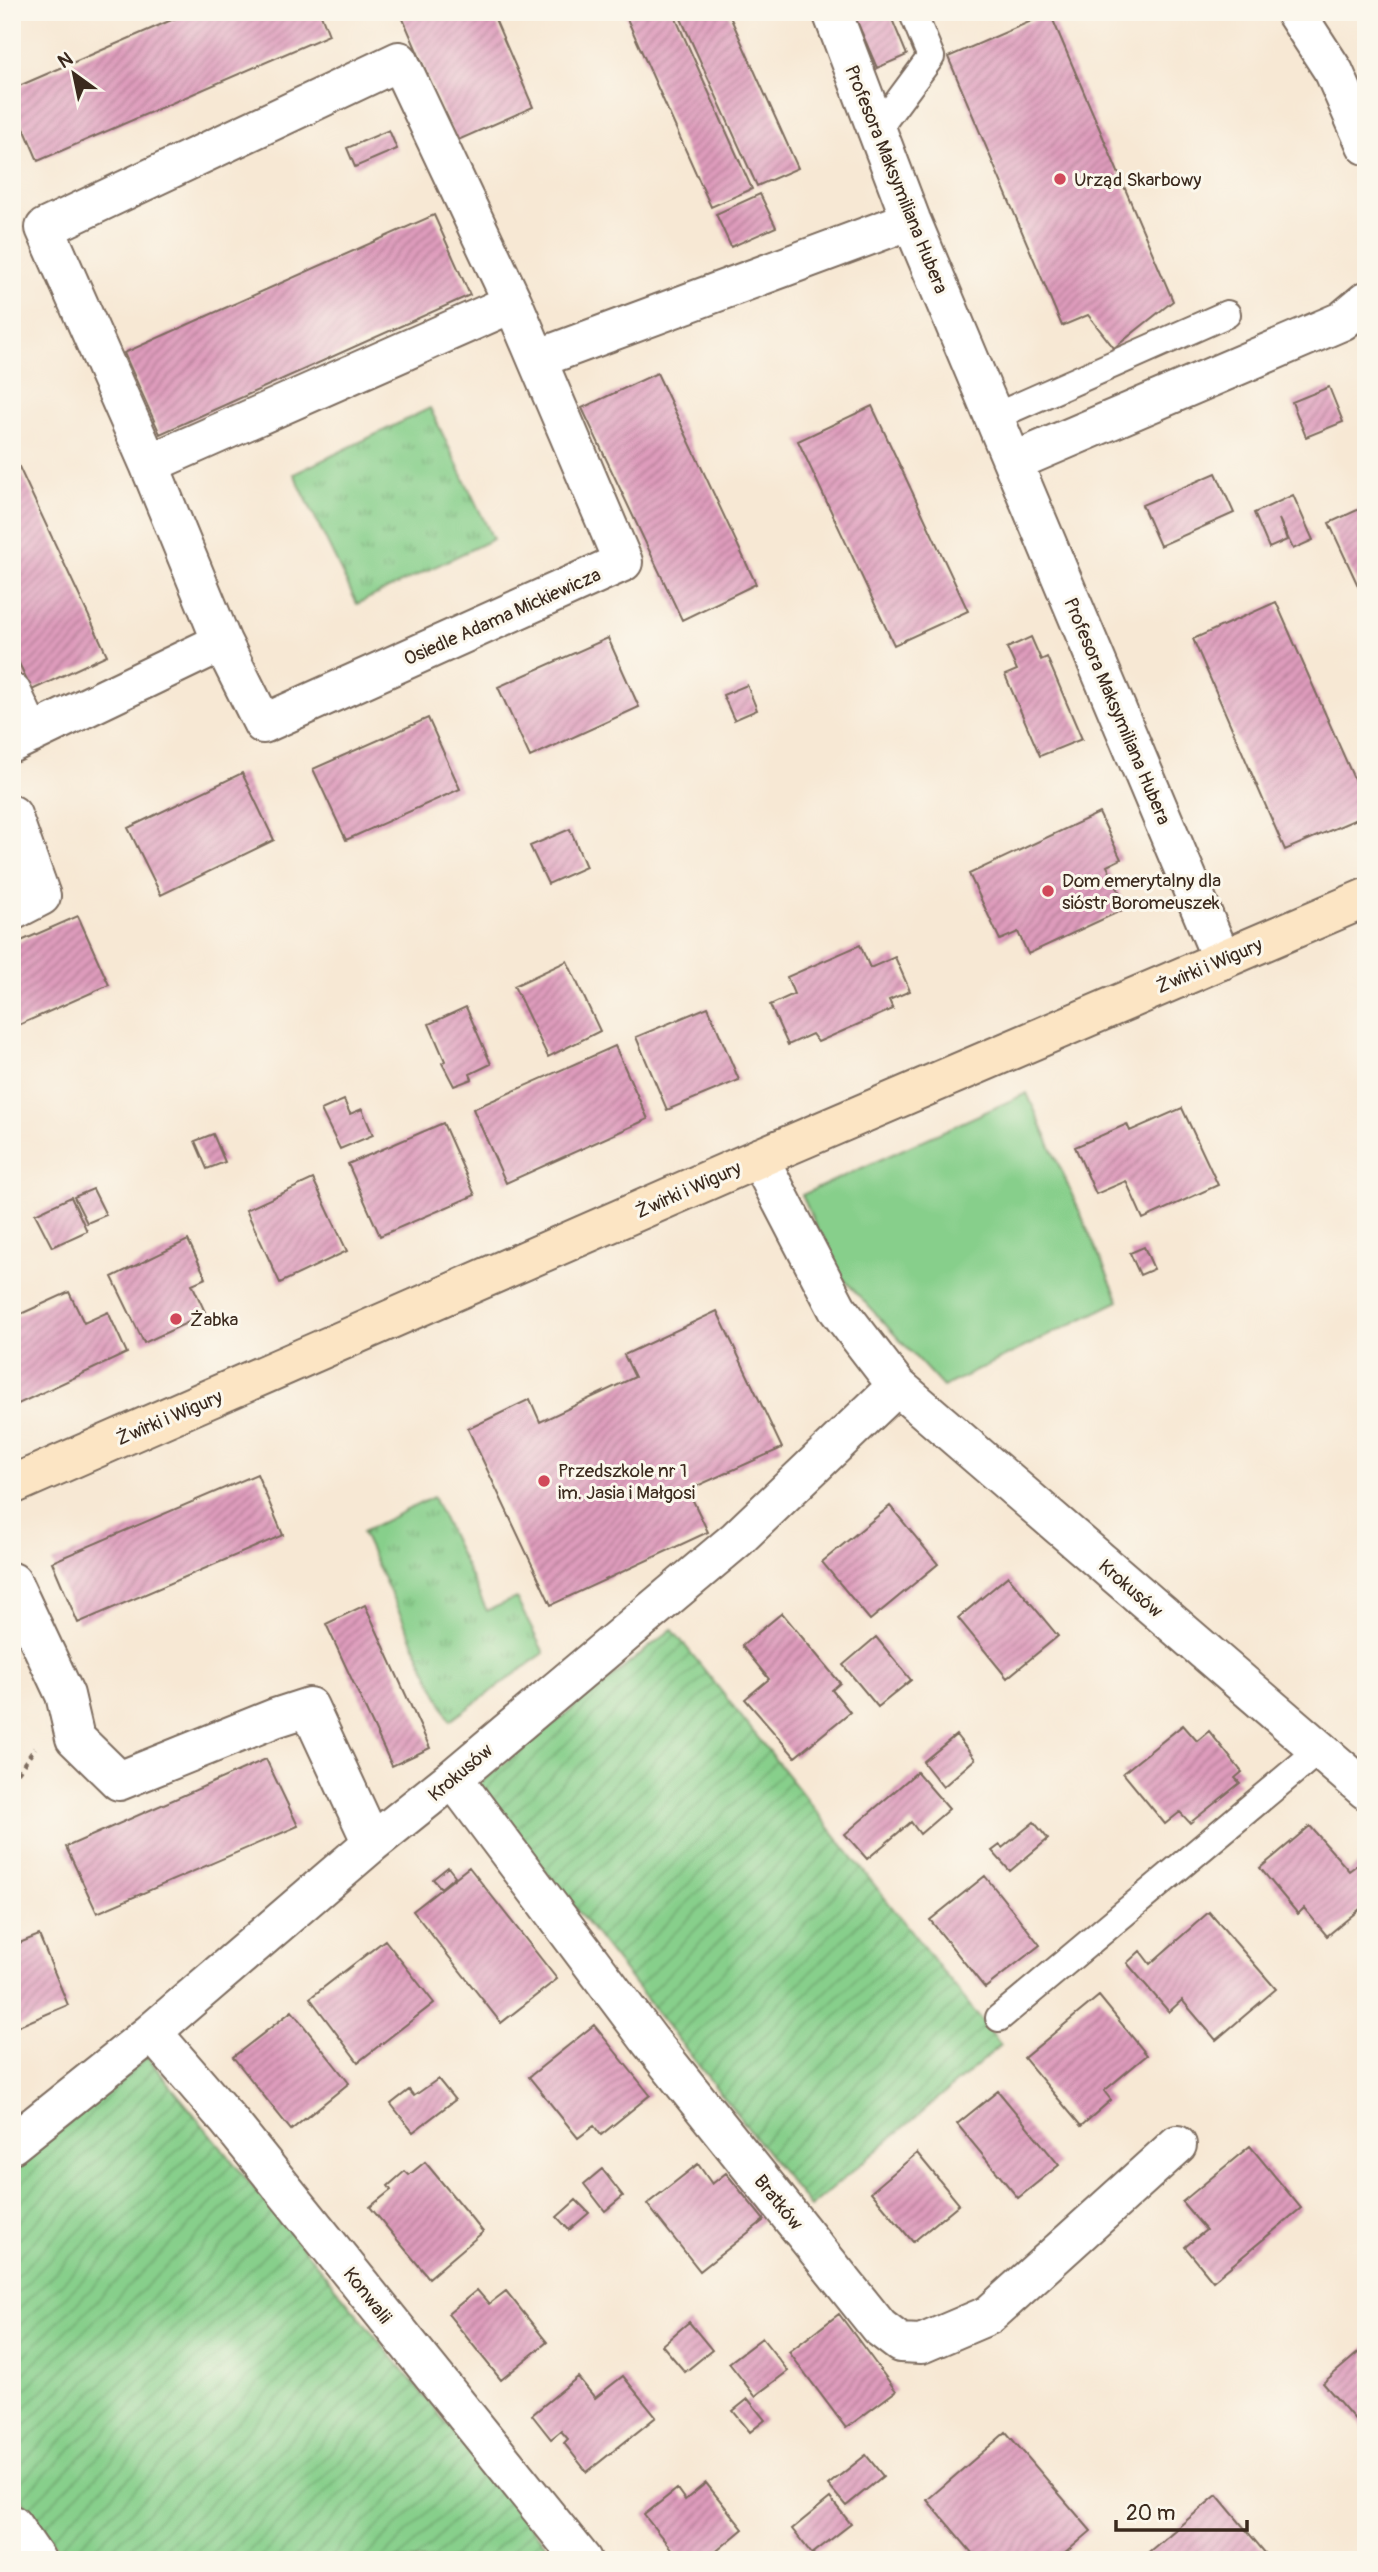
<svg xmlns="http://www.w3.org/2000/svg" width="1378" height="2572" viewBox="0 0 1378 2572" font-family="Pangolin,sans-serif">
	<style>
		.grass { fill: #87cf8b; stroke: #617c54; stroke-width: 2 }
		.park { fill: url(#park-tufts); stroke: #617c54; stroke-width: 2 }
		.garden { fill: url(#garden-furrows); stroke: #617c54; stroke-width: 2 }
		.building { fill: url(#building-hatch) }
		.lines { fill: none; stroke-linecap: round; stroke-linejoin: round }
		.lane-casing { stroke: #7d6c5e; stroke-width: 30 }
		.street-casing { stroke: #7d6c5e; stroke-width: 42 }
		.secondary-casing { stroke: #7d6c5e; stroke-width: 42 }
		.path { stroke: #7d6c5e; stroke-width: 4.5; stroke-dasharray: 5 5; stroke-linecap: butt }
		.lane { stroke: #fff; stroke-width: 26 }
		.street { stroke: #fff; stroke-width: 38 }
		.secondary { stroke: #fce5c4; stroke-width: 38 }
		.poi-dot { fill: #d1495b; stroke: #fbf7ec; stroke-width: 2.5 }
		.labels { text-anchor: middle; stroke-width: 6; stroke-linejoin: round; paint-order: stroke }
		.street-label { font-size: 19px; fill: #3b2a1e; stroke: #fbf7ec }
		.poi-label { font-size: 19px; fill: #3b2a1e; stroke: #fbf7ec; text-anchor: start }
	</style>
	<defs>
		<pattern id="park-tufts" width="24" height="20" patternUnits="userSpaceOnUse" patternTransform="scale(1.75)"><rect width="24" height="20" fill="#87cf8b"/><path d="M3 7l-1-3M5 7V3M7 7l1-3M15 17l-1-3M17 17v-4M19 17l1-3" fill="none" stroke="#70a871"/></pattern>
		<pattern id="garden-furrows" width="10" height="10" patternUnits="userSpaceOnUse" patternTransform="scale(1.75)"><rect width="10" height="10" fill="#87cf8b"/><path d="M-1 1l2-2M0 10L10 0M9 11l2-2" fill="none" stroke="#70a871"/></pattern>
		<pattern id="building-hatch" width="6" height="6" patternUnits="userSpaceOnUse" patternTransform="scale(1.75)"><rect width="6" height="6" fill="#de9bbc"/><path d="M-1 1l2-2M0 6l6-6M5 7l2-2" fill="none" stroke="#b57f98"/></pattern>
	</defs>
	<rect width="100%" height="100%" fill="#fbf7ec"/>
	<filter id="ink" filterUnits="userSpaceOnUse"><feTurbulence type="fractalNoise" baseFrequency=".0143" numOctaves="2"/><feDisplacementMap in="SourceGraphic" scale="14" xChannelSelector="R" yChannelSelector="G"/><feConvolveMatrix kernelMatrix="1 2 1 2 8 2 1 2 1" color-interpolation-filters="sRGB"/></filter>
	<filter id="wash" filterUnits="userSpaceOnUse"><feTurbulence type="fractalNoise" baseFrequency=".00686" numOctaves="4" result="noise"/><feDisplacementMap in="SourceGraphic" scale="28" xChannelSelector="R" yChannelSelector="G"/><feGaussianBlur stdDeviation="1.57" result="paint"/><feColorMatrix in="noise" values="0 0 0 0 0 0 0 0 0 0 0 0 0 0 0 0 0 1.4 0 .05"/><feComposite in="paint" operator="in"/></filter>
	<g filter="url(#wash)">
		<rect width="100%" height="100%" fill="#f7e8d4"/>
		<path class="grass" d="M1027,1093L1119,1301L943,1387L836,1271L802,1195Z"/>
		<path class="park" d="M430,408L493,539L357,604L294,474Z
			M433,1497L487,1611L516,1598L544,1653L450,1721L362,1532Z"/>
		<path class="garden" d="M672,1629L1001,2045L810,2207L478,1785Z
			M147,2057L558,2560H67L12,2486V2171Z"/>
		<g id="blocks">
			<path class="building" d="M190,12H320L329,35L38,161L12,100V89Z
				M400,12H492L533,107L456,141Z
				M624,12H673L752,189L711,207Z
				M678,12H728L798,168L757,186Z
				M853,12H889L907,55L877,68Z
				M1050,13L1173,301L1114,348L1088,315L1062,326L948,57Z
				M389,130L397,149L355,167L347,148Z
				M760,194L776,227L731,247L716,214Z
				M434,215L470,295L160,434L124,353Z
				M12,296L19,312L12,315Z
				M657,373L756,584L682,620L582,408Z
				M1329,387L1343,422L1306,437L1292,402Z
				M872,406L968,611L894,645L798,441Z
				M12,452L107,655L32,690L12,649Z
				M1216,473L1234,513L1160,546L1142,505Z
				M1293,495L1313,540L1293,549L1279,519L1287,540L1269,548L1254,513Z
				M1366,506V603L1329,523Z
				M1276,602L1366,806V815L1285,850L1193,639Z
				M1031,637L1041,660L1047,657L1082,739L1040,756L1005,675L1017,670L1007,648Z
				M608,638L639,707L530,757L498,687Z
				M747,685L757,710L734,720L723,695Z
				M428,718L460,789L346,840L313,769Z
				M242,773L274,840L161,895L128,828Z
				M1099,813L1121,859L1107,866L1127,908L1028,954L1018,932L1000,940L969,874Z
				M570,829L586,867L548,884L530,846Z
				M78,916L109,985L12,1028V945Z
				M860,945L870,968L895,957L910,991L889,1000L893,1009L818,1042L812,1034L788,1045L770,1005L794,994L787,977Z
				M567,961L600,1031L548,1057L514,986Z
				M466,1007L491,1064L470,1074L472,1079L454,1086L442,1063L445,1061L429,1024Z
				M708,1007L739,1080L667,1110L636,1037Z
				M615,1046L648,1119L506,1183L473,1109Z
				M344,1100L350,1114L362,1109L373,1135L340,1149L321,1110Z
				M1182,1108L1218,1185L1143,1219L1126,1181L1096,1194L1075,1147L1127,1124L1130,1131Z
				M443,1123L475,1195L380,1236L348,1164Z
				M213,1134L225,1162L207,1169L195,1141Z
				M313,1179L347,1251L280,1283L246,1210Z
				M93,1189L106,1215L87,1223L74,1197Z
				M71,1197L87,1231L52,1247L35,1214Z
				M188,1240L206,1278L192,1284L206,1314L144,1343L112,1277Z
				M1144,1247L1154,1269L1140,1275L1130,1253Z
				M69,1292L84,1323L108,1312L127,1353L16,1405L12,1397V1318Z
				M717,1311L782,1448L688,1490L708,1532L551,1605L468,1429L530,1399L540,1422L635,1377L624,1355Z
				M257,1474L283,1535L78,1623L52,1562Z
				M890,1506L938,1564L870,1620L822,1562Z
				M1008,1576L1058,1636L1007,1678L958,1618Z
				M365,1605L430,1748L392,1766L326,1624Z
				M782,1613L840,1683L832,1690L850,1712L795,1757L745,1699L769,1679L742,1646Z
				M876,1637L911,1680L878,1707L843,1665Z
				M1183,1725L1197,1741L1209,1731L1242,1772L1235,1778L1240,1783L1190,1823L1180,1812L1165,1824L1123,1773Z
				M956,1735L975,1759L943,1787L923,1762Z
				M266,1759L298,1826L97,1913L66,1847Z
				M917,1772L949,1809L920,1834L911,1822L867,1859L845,1834Z
				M1034,1822L1048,1839L1010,1871L992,1851L1000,1845L1002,1848Z
				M1310,1826L1349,1871L1357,1865L1366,1876V1904L1327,1936L1304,1908L1298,1914L1260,1868Z
				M448,1867L455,1876L441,1888L433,1879Z
				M469,1867L557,1979L501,2023L413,1911Z
				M985,1876L1040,1945L985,1988L930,1920Z
				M1209,1912L1276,1989L1216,2040L1182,2000L1169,2012L1127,1963L1140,1951L1150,1964Z
				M39,1935L68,2005L12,2029V1946Z
				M385,1940L434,2003L358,2062L310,1998Z
				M1099,1996L1147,2055L1104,2091L1111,2100L1081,2126L1024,2058Z
				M292,2011L349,2083L291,2130L233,2057Z
				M594,2025L650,2095L601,2135L594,2126L578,2138L529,2077Z
				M438,2079L455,2100L413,2132L391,2104L409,2090L414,2096Z
				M998,2091L1059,2165L1018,2198L957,2124Z
				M1250,2146L1301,2208L1213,2281L1185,2247L1206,2230L1182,2202Z
				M917,2153L959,2204L913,2242L871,2192Z
				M425,2162L483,2232L429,2278L370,2207L391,2190L388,2186L405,2171L409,2175Z
				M698,2164L712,2184L726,2173L764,2220L700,2271L647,2204Z
				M602,2169L623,2196L605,2211L584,2184Z
				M576,2200L589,2213L569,2230L557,2217Z
				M477,2290L489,2304L506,2291L547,2342L501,2380L448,2314Z
				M839,2314L896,2391L846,2428L789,2352Z
				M689,2322L712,2350L685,2372L662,2345Z
				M762,2338L788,2371L755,2396L729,2363Z
				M1366,2346V2432L1323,2383Z
				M623,2376L656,2417L587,2472L564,2443L568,2439L561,2431L551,2439L532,2415L578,2377L595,2398Z
				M748,2399L765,2420L750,2432L733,2411Z
				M1006,2432L1091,2531L1057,2560H978L927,2500Z
				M866,2455L883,2476L846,2506L828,2485Z
				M706,2483L743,2529L706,2560H680L644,2515L677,2489L685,2500Z
				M1217,2495L1271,2560H1139Z
				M830,2498L851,2524L812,2554L792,2529Z"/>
		</g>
	</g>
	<g filter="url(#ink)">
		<use href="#blocks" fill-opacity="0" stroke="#7d6c5e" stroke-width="2"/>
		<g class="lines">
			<defs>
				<path id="lane" d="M877,130L931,57L914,16
					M994,417L1227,314
					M999,2018L1319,1750"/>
				<path id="street" d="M832,12L911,220L1222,960
					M1295,12L1334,72L1366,145
					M513,303L623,562L263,724L222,642L149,464Z
					M537,359L911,220
					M1013,462L1342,321L1366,301
					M149,464L45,228L399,61L513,303
					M12,693L31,734
					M12,743L222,642
					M12,815L41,896L12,911
					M759,1158L837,1308L897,1386L1366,1790
					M12,1582L65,1695L75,1738L119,1781L275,1718L309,1707L372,1843
					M453,1778L650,2041L879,2327L900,2343L921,2344L989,2315L1177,2145
					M152,2032L228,2120L582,2560
					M12,2144L152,2032L372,1843L453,1778L737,1539L897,1386
					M12,2525L36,2560"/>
				<path id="secondary" d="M12,1485L759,1158L1366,898"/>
			</defs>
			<use href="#lane" class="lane-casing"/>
			<use href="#street" class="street-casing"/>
			<use href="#secondary" class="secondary-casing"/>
			<path class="path" d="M12,1781L35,1748"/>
			<use href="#lane" class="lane"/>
			<use href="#street" class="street"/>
			<use href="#secondary" class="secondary"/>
		</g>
	</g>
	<g class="poi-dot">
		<circle cx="1060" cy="179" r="7"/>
		<circle cx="1048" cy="891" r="7"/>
		<circle cx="176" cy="1319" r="7"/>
		<circle cx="544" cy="1481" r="7"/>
	</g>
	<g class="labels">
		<g class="street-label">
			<text transform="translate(897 179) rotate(68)" y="7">Profesora Maksymiliana Hubera</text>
			<text transform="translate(502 616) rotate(-24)" y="7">Osiedle Adama Mickiewicza</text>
			<text transform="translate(1118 711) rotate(67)" y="7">Profesora Maksymiliana Hubera</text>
			<text transform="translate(1209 965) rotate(-23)" y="7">Żwirki i Wigury</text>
			<text transform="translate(688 1189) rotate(-24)" y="7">Żwirki i Wigury</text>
			<text transform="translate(169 1417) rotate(-23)" y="7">Żwirki i Wigury</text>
			<text transform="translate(1131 1588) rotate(41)" y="7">Krokusów</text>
			<text transform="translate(460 1772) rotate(-40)" y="7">Krokusów</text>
			<text transform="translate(779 2202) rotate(51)" y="7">Bratków</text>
			<text transform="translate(368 2295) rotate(52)" y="7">Konwalii</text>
		</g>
		<g class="poi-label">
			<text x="1074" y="186">Urząd Skarbowy</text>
			<text x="1062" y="887">Dom emerytalny dla<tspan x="1062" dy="22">sióstr Boromeuszek</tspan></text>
			<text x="190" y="1326">Żabka</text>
			<text x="558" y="1477">Przedszkole nr 1<tspan x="558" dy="22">im. Jasia i Małgosi</tspan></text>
		</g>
	</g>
	<rect width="1378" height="2572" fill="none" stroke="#fbf7ec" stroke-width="42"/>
	<g transform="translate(74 74) rotate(327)" stroke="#fbf7ec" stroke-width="5" paint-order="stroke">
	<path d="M0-5L12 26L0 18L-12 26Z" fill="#3b2a1e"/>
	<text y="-10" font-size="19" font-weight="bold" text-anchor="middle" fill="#3b2a1e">N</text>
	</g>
	<path d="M1116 2520v10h131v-10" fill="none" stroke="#3b2a1e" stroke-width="3.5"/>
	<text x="1126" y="2520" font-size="21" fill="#3b2a1e" stroke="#fbf7ec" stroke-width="5" paint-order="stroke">20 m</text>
</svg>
